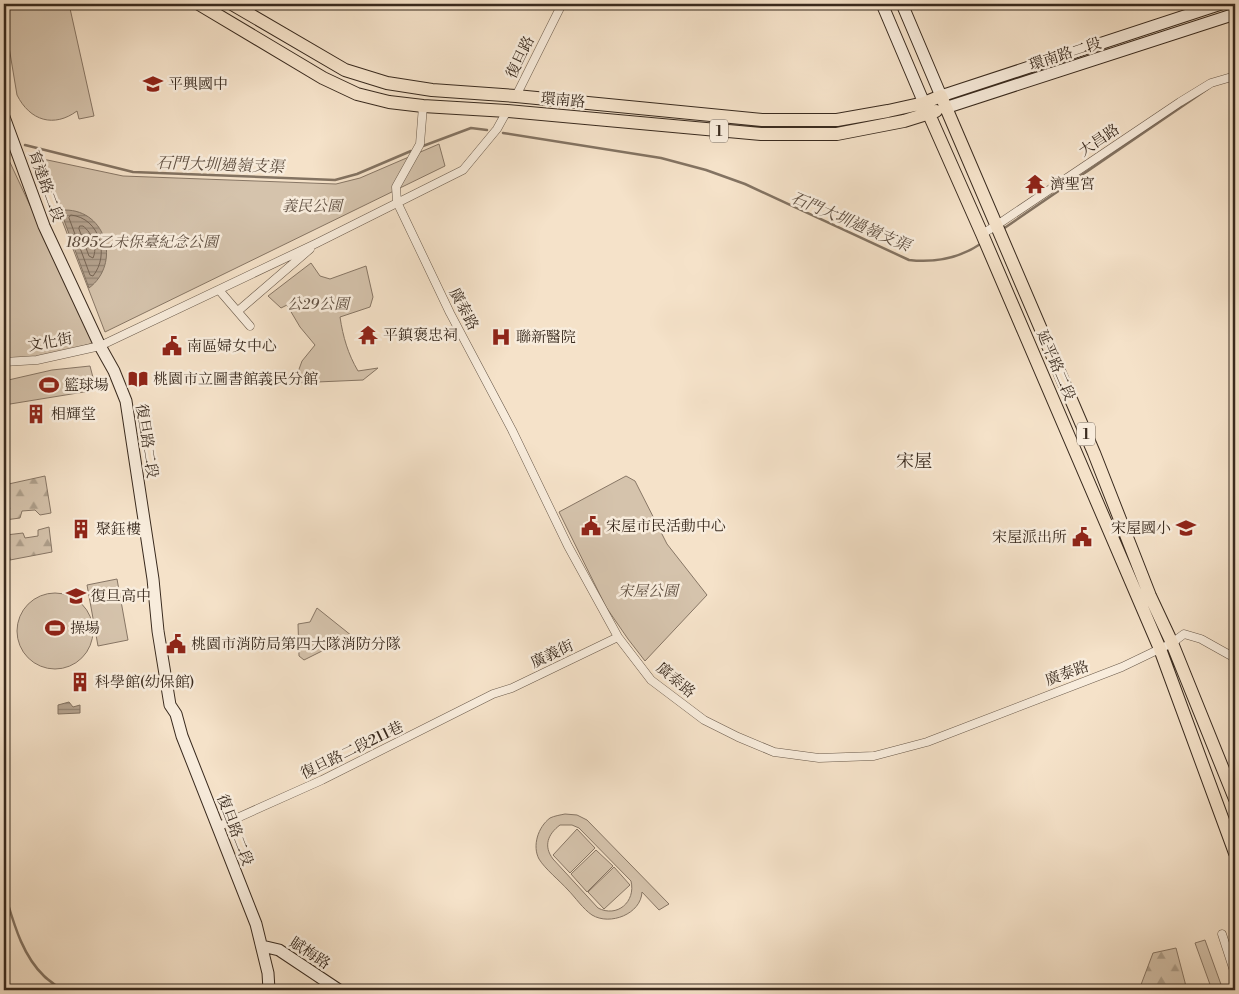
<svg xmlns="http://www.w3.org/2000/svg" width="1239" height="994" viewBox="0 0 1239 994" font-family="'Libre Bodoni','Noto Serif TC',serif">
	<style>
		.green { fill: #d5c3ac; stroke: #877665; fill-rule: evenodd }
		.forest { fill: url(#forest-firs); stroke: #877665 }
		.water { fill: url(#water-rules); stroke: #837362 }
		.pier { fill: #f5e2c9 }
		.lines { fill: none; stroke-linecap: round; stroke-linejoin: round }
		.shore { stroke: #776656; stroke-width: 1 }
		.stream { stroke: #837362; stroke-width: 2.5 }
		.street-casing { stroke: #685849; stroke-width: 9 }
		.secondary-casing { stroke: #392a1e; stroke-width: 13 }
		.primary-casing { stroke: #392a1e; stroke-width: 14 }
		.street { stroke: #f8ecdc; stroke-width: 8 }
		.secondary { stroke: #f8ecdc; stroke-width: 11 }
		.primary { stroke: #f5e2c9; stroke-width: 12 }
		.labels { text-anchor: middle; stroke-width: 5; stroke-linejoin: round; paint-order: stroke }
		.shield { fill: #f8ecdc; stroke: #726457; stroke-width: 1 }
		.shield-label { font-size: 14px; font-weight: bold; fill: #392a1e }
		.street-label { font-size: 15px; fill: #392a1e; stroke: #f8ecdc }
		.poi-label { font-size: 15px; fill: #392a1e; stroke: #f8ecdc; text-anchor: start }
		.park-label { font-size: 15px; font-style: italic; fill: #605042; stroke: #f8ecdc }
		.water-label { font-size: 16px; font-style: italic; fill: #5e4e40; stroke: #f8ecdc }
		.quarter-label { font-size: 18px; fill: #392a1e; stroke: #f8ecdc }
	</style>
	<defs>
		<pattern id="forest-firs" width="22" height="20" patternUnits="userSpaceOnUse" patternTransform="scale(1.25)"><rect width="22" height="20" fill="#d5c3ac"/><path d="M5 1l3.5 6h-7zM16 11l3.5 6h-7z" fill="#ae9f8b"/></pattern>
		<pattern id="water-rules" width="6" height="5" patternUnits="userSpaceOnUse" patternTransform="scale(1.25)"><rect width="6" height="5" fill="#b5a38f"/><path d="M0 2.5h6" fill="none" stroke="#948574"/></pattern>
	</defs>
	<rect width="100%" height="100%" fill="#f5e2c9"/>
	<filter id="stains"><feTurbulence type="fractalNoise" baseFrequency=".004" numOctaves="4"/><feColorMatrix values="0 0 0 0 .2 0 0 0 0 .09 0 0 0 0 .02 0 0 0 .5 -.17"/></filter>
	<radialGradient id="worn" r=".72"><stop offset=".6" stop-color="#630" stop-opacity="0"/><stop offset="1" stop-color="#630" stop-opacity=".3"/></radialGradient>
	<path class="green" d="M4,4H69L94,116L79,119L77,111C54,128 30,121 17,95L4,17Z
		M439,144L445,166L105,332L38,158L123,176L336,184L360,178Z
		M4,152L7,156L94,343L30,360H4Z
		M311,263L320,276L330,279L366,266L373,297L370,307L340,317C343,337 348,354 358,371L378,368L363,380L294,383L302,361L315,345L300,327L287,305L281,308L268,296Z
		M90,366L96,389L90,391L4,405V381L52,370Z
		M626,476L635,481L667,544L707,595L645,661L628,639L606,607L559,512Z
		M117,579L128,640L98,646L87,585Z
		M17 631a38 38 0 1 1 76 0a38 38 0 1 1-76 0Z
		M317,608L352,636L304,660L299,656L298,624L310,622Z
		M565,814L577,815L587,820L669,904L659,910L642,892C641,914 610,926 592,915C583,909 575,897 568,890C560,881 545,869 539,859C532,846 538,827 550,818C554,816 560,815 565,814ZM560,825H572L579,828L631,881C636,902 617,918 598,908L553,859C543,846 548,834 560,825Z
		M577,829L595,848L570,873L553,855Z
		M596,850L613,866L587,892L571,874Z
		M614,867L630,885L604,909L588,892Z
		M1205,940L1223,990H1212L1195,943Z"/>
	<path class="forest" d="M45,476L51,513L40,515L35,510L22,511L20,518L5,520L4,485Z
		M49,527L52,552L10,560L6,535L23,533L25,538L38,536V530Z
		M1176,948L1187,990H1139L1153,953Z"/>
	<path class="water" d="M65,210C107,210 121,264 89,288L61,212Z
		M69,702L73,707L80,705V713L58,714V705Z"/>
	<path class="pier" d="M1198,4H1235V20L1220,24L1192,5Z"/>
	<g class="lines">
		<path class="shore" d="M71,215C100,218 110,255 93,276L90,275L69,218Z
			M80,226H83C92,233 98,247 93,258L89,256L79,229Z"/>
		<path class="stream" d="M503,133L661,158L706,170L745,184L909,260C935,263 960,258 982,243
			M25,145L133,172L335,180L357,174L411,151
			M423,146L471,128L487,130
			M1003,229L1209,88
			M4,891C13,920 21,954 44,976C49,981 56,985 62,990"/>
		<defs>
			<path id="street" d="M516,96L562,4
				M423,106L420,144L396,187L397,202L450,313L512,430L568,546L618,637L651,680L704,720L738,737L774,752L819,758L874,756L927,742L1122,667L1172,643L1184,634L1201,639L1235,658
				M982,234L997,225L1180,102L1211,83L1235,76
				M219,290L250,326
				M238,311L310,249
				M4,362L37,360L100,346L317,243L463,170L497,129L507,111
				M217,827L322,780L493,694L512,688L618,637
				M1222,934L1235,974"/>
			<path id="secondary" d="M882,4L924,103
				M902,4L941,96L1221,4
				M945,108L1235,14
				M4,117L44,226L100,346L114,371L126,401L153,579L158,631L170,705L176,714L182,736L256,924L268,973L269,990
				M262,946L279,950L339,990"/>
			<path id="primary" d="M199,4L323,78L357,94L389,102L423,106L507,111L761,134H837L904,121L936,111
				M232,4L345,70L387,83L432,90L516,96L762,120H837L888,111L924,103L941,96L1094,453L1150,596L1172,643L1235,799
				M924,103L982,234L1160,649L1235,853"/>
		</defs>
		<use href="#street" class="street-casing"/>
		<use href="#secondary" class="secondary-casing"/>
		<use href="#primary" class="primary-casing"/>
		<use href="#street" class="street"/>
		<use href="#secondary" class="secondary"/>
		<use href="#primary" class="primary"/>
	</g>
	<defs>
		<symbol id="school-bare" viewBox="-9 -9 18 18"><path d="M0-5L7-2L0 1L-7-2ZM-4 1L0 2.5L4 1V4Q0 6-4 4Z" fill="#8f2418" stroke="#f8ecdc" stroke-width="2.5" paint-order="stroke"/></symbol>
		<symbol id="temple-bare" viewBox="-9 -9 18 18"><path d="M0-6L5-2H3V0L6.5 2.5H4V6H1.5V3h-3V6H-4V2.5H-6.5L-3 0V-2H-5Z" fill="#8f2418" stroke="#f8ecdc" stroke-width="2.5" paint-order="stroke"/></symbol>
		<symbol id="hospital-bare" viewBox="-9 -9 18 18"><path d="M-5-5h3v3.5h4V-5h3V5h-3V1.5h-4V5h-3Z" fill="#8f2418" stroke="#f8ecdc" stroke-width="2.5" paint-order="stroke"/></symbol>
		<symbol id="civic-bare" viewBox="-9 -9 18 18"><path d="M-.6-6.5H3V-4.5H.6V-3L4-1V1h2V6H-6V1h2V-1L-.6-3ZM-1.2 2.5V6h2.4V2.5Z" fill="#8f2418" stroke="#f8ecdc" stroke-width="2.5" paint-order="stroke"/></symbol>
		<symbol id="library-bare" viewBox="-9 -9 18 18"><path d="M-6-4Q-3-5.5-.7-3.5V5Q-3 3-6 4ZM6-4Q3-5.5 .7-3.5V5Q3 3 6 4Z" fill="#8f2418" stroke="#f8ecdc" stroke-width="2.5" paint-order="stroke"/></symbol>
		<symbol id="stadium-bare" viewBox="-9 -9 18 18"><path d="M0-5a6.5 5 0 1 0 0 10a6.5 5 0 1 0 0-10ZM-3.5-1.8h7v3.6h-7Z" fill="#8f2418" stroke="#f8ecdc" stroke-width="2.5" paint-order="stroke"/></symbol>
		<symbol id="building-bare" viewBox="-9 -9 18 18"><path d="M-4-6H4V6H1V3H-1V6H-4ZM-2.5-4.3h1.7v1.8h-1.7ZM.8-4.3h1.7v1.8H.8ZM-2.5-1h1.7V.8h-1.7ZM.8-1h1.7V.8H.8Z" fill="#8f2418" stroke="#f8ecdc" stroke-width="2.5" paint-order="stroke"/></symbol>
	</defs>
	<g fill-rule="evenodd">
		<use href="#school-bare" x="139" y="70" width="28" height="28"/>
		<use href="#temple-bare" x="1021" y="170" width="28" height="28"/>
		<use href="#temple-bare" x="354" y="321" width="28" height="28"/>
		<use href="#hospital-bare" x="487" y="323" width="28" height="28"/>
		<use href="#civic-bare" x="158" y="332" width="28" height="28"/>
		<use href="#library-bare" x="124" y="365" width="28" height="28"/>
		<use href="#stadium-bare" x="35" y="371" width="28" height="28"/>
		<use href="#building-bare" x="22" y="400" width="28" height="28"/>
		<use href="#civic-bare" x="577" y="512" width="28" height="28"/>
		<use href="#school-bare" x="1172" y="514" width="28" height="28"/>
		<use href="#building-bare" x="67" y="515" width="28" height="28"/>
		<use href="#civic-bare" x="1068" y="523" width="28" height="28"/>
		<use href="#school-bare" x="62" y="582" width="28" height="28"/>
		<use href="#stadium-bare" x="41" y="614" width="28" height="28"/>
		<use href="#civic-bare" x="162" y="630" width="28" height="28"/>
		<use href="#building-bare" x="66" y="668" width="28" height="28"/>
	</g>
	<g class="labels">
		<g class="shield">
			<rect x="710" y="119.5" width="18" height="23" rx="4"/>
			<rect x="1077" y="422.5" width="18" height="23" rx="4"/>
		</g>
		<g class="shield-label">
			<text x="719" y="136">1</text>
			<text x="1086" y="439">1</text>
		</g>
		<g class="street-label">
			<text transform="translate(1065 54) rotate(-18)" y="5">環南路二段</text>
			<text transform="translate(520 57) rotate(-64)" y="5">復旦路</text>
			<text transform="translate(563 100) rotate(5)" y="5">環南路</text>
			<text transform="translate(1099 140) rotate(-34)" y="5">大昌路</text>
			<text transform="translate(46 186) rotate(70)" y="5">育達路二段</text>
			<text transform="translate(464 309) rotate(63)" y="5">廣泰路</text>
			<text transform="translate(50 342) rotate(-10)" y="5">文化街</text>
			<text transform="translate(1056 365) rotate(67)" y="5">延平路二段</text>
			<text transform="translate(147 441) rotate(81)" y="5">復旦路二段</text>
			<text transform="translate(552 654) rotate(-25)" y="5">廣義街</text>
			<text transform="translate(1067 673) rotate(-20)" y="5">廣泰路</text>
			<text transform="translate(676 680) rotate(40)" y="5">廣泰路</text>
			<text transform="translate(352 750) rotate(-26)" y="5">復旦路二段211巷</text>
			<text transform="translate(235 830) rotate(69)" y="5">復旦路二段</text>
			<text transform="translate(310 953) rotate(33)" y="5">賦梅路</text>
		</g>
		<g class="poi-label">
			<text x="168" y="89">平興國中</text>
			<text x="1050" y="189">濟聖宮</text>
			<text x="383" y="340">平鎮褒忠祠</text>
			<text x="516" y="342">聯新醫院</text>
			<text x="187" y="351">南區婦女中心</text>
			<text x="153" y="384">桃園市立圖書館義民分館</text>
			<text x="64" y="390">籃球場</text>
			<text x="51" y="419">相輝堂</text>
			<text x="606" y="531">宋屋市民活動中心</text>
			<text x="1171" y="533" text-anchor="end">宋屋國小</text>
			<text x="96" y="534">聚鈺樓</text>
			<text x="1067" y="542" text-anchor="end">宋屋派出所</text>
			<text x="91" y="601">復旦高中</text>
			<text x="70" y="633">操場</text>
			<text x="191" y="649">桃園市消防局第四大隊消防分隊</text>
			<text x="95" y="687">科學館(幼保館)</text>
		</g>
		<g class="park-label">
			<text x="312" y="211">義民公園</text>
			<text x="142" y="247">1895乙未保臺紀念公園</text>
			<text x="318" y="309">公29公園</text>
			<text x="648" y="596">宋屋公園</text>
		</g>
		<g class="water-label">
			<text transform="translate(220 164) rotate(2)" y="6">石門大圳過嶺支渠</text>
			<text transform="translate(851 221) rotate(23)" y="6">石門大圳過嶺支渠</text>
		</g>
		<g class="quarter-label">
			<text x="914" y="467">宋屋</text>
		</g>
	</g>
	<rect width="1239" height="994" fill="none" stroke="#f5e2c9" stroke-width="20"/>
	<rect x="5" y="5" width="1229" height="984" fill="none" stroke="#392a1e" stroke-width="2.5"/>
	<rect x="10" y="10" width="1219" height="974" fill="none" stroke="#392a1e"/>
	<rect width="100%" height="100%" filter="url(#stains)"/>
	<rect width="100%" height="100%" fill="url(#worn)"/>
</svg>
